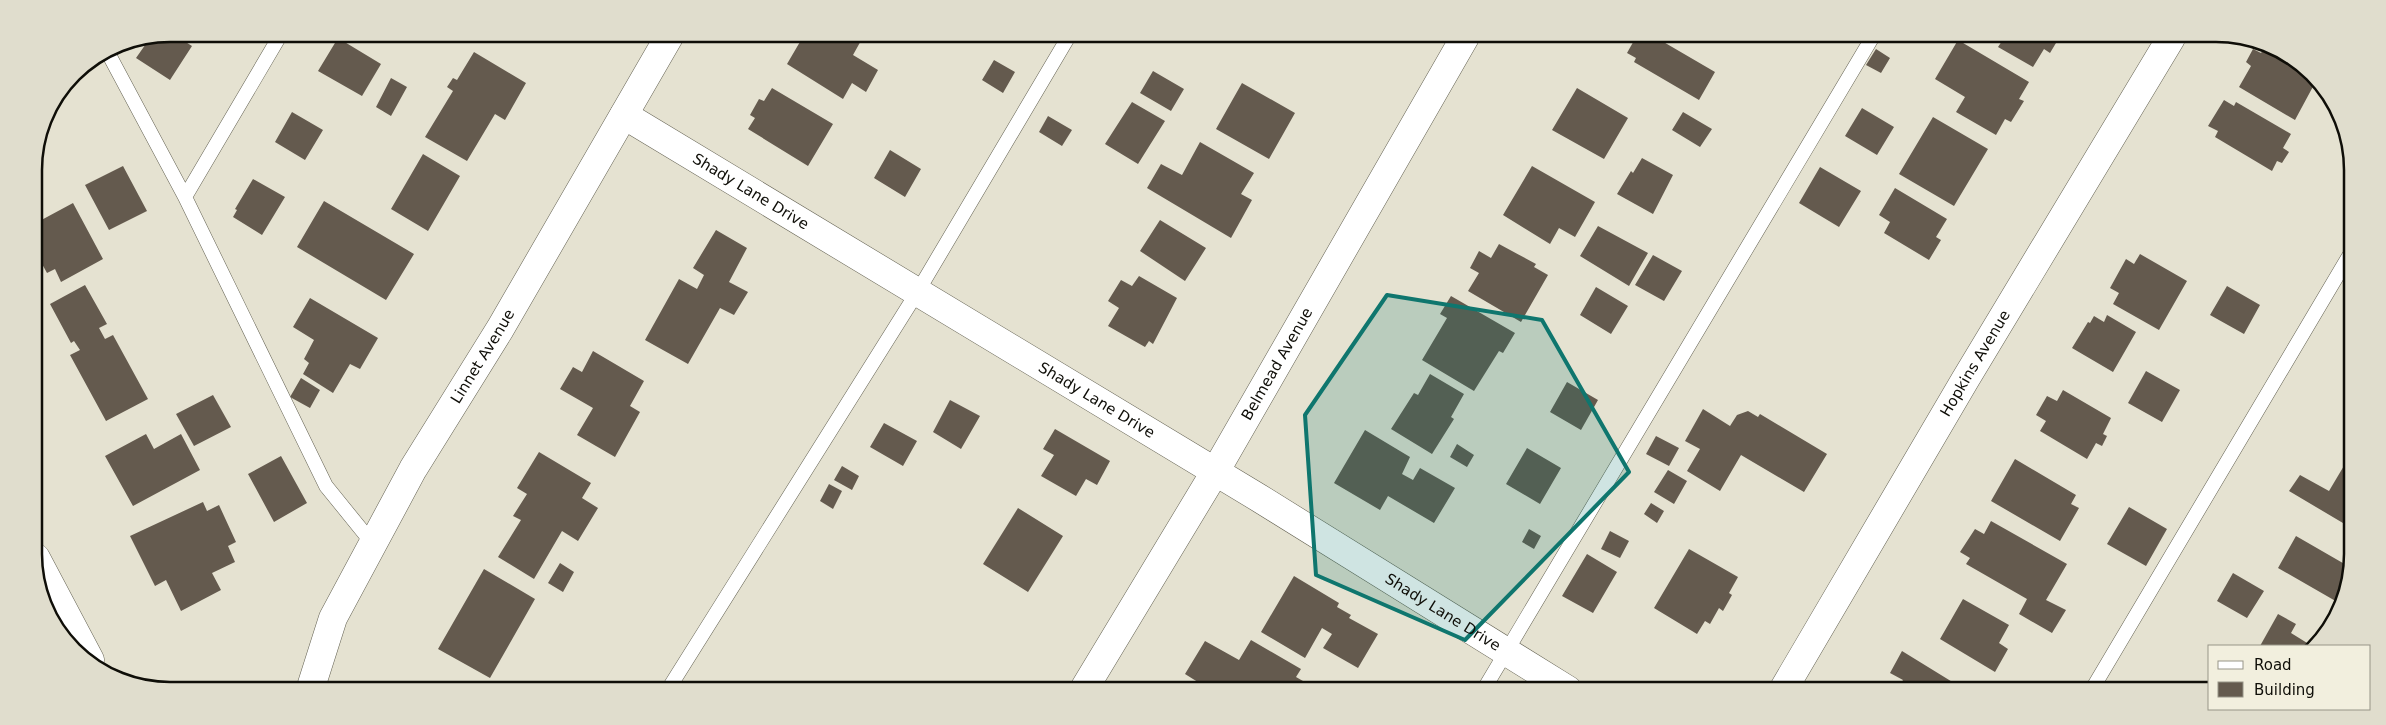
<svg xmlns="http://www.w3.org/2000/svg" width="2386" height="725" viewBox="0 0 2386 725" font-family="'DejaVu Sans',sans-serif">
	<style>
		.building { fill: #645a4e }
		.lines { fill: none; stroke-linecap: round; stroke-linejoin: round }
		.lane-casing { stroke: #646253; stroke-width: 15 }
		.street-casing { stroke: #646253; stroke-width: 29 }
		.secondary-casing { stroke: #646253; stroke-width: 29 }
		.lane { stroke: #fff; stroke-width: 14 }
		.street { stroke: #fff; stroke-width: 28 }
		.secondary { stroke: #fff; stroke-width: 28 }
		.marked { fill: #0f766e; fill-opacity: 0.2; stroke: #0f766e; stroke-width: 4; stroke-linejoin: round }
		.labels { text-anchor: middle; stroke-width: 5; stroke-linejoin: round; paint-order: stroke }
		.street-label { font-size: 15px; fill: #0f0e08; stroke: #f2efde }
		.rim { fill: none; stroke: #0f0e08; stroke-width: 2.5 }
	</style>
	<rect width="100%" height="100%" fill="#e5e2d1"/>
	<path class="building" d="M173,34L192,46L170,80L136,58L150,38Z
		M804,35H860L863,37L853,55L878,70L866,92L852,83L843,99L787,64Z
		M1636,37H1655L1715,72L1699,100L1634,62L1636,58L1627,53Z
		M338,38L381,64L362,96L318,71Z
		M2004,38H2059L2050,53L2044,49L2033,67L1998,47Z
		M1958,40L2029,82L2019,99L2024,101L2011,122L2005,119L1996,135L1956,112L1965,97L1935,79Z
		M1876,49L1890,58L1881,73L1866,65Z
		M2253,49L2261,53L2263,50L2316,81L2295,120L2239,87L2251,66L2246,62Z
		M474,52L526,83L505,120L495,114L467,161L425,137L453,91L447,87L453,78L457,80Z
		M994,60L1015,72L1003,93L982,80Z
		M1153,71L1184,89L1171,111L1140,93Z
		M391,78L407,87L391,116L376,107Z
		M1242,83L1295,113L1269,159L1216,129Z
		M772,88L833,124L808,166L748,129L755,118L750,115L759,99L764,101Z
		M1577,88L1628,118L1604,159L1552,130Z
		M2224,100L2234,106L2236,102L2291,134L2283,148L2289,152L2282,163L2277,161L2272,171L2215,137L2218,131L2208,126Z
		M1132,102L1165,121L1138,164L1105,144Z
		M1862,108L1894,127L1877,155L1845,136Z
		M292,112L323,130L305,160L275,142Z
		M1683,112L1712,129L1700,147L1672,130Z
		M1048,116L1072,130L1062,146L1039,132Z
		M1933,117L1988,149L1954,206L1899,174Z
		M1200,142L1254,173L1241,194L1252,200L1231,238L1147,188L1161,164L1182,175Z
		M890,150L921,169L905,197L874,178Z
		M423,154L460,176L428,231L391,209Z
		M1642,158L1673,175L1653,214L1617,194L1631,171L1633,173Z
		M123,166L147,211L109,230L85,185Z
		M1532,166L1595,202L1575,237L1559,228L1550,244L1503,215Z
		M1820,167L1861,191L1839,227L1799,203Z
		M253,179L285,197L262,235L233,217L237,210L235,209Z
		M1895,188L1947,219L1936,237L1941,240L1929,260L1884,233L1890,222L1879,215Z
		M324,201L414,254L386,300L297,247Z
		M73,203L103,259L61,282L55,269L47,273L35,251V248L41,245L34,233V224Z
		M1160,220L1206,248L1185,281L1140,251Z
		M1598,226L1648,253L1629,286L1580,256Z
		M716,230L747,248L729,282L748,292L734,315L720,308L688,364L645,340L679,279L697,289L704,275L693,268Z
		M1499,244L1536,264L1534,267L1548,275L1521,322L1468,291L1479,273L1470,268L1479,251L1491,258Z
		M2140,254L2187,281L2159,330L2113,304L2119,293L2110,288L2126,259L2134,264Z
		M1653,255L1682,271L1664,301L1635,285Z
		M1139,276L1177,298L1153,344L1149,341L1145,347L1108,326L1119,308L1108,301L1121,280L1132,286Z
		M85,285L107,324L99,328L105,339L113,335L148,399L106,421L70,355L80,350L74,341L71,343L50,304Z
		M2227,286L2260,305L2244,334L2210,315Z
		M1596,287L1628,306L1611,334L1580,315Z
		M1451,296L1515,333L1503,353L1499,351L1474,391L1422,360L1447,318L1440,314Z
		M310,298L378,338L360,369L350,364L333,393L303,374L309,363L304,359L314,340L293,327Z
		M2107,315L2136,332L2113,372L2072,348L2088,322L2090,323L2094,316L2104,322Z
		M593,351L644,381L630,406L640,412L615,457L577,435L593,408L560,389L573,367L582,372Z
		M2146,371L2180,390L2162,422L2128,403Z
		M1430,374L1464,394L1451,417L1454,419L1432,454L1391,429L1414,393L1418,395Z
		M301,378L320,390L310,408L290,397Z
		M1567,382L1598,400L1581,430L1550,412Z
		M2063,390L2111,418L2103,434L2107,436L2102,446L2096,443L2087,459L2040,431L2046,421L2036,415L2047,396L2057,401Z
		M213,395L231,427L194,446L176,414Z
		M950,400L980,416L961,449L933,432Z
		M1703,409L1730,426L1737,415L1748,411L1758,417L1760,414L1827,454L1804,492L1741,455L1720,491L1687,471L1700,449L1685,441Z
		M884,423L917,441L903,466L870,447Z
		M1055,429L1110,461L1097,485L1086,479L1076,496L1041,476L1054,455L1043,449Z
		M1365,430L1410,457L1402,474L1413,480L1420,468L1455,488L1434,523L1388,496L1380,510L1334,483Z
		M146,434L154,449L181,434L200,470L133,506L105,456Z
		M1656,436L1679,448L1669,466L1646,454Z
		M1457,444L1474,455L1467,467L1450,457Z
		M1527,448L1561,468L1540,504L1506,484Z
		M539,452L591,483L582,498L598,508L578,541L562,531L534,579L498,557L521,520L513,516L527,494L517,488Z
		M281,456L307,503L274,522L248,474Z
		M2015,459L2076,495L2071,504L2079,508L2060,541L1991,501Z
		M2348,459V526L2289,491L2300,475L2329,491Z
		M842,466L859,476L852,490L834,480Z
		M1668,470L1687,481L1674,504L1654,492Z
		M829,484L842,491L833,509L820,501Z
		M203,502L207,511L219,505L236,542L228,546L235,562L212,573L221,590L181,611L166,580L155,586L130,536Z
		M1651,503L1664,511L1657,523L1644,514Z
		M2129,507L2167,529L2146,566L2107,544Z
		M1018,508L1063,536L1028,592L983,564Z
		M1991,521L2067,564L2046,600L2066,610L2052,633L2019,614L2027,599L1966,564L1970,558L1960,552L1975,529L1984,534Z
		M1529,529L1541,536L1534,549L1522,542Z
		M1610,531L1629,541L1620,558L1601,549Z
		M2296,536L2348,566V590L2339,603L2278,568Z
		M1689,549L1738,577L1729,593L1732,595L1723,611L1719,608L1710,624L1705,621L1697,634L1654,608Z
		M1587,554L1617,572L1593,613L1562,596Z
		M560,563L574,572L563,592L548,583Z
		M484,569L535,599L490,678L438,649Z
		M2233,573L2264,591L2247,618L2217,601Z
		M1294,576L1339,603L1337,607L1351,615L1349,618L1378,634L1358,668L1323,648L1332,634L1322,628L1305,658L1261,632Z
		M1963,599L2009,625L1999,643L2008,649L1995,672L1940,639Z
		M2278,614L2296,624L2291,633L2312,646H2260Z
		M1251,640L1301,669L1296,677L1303,681L1298,689H1209L1185,674L1205,641L1239,660Z
		M1902,651L1954,683L1950,690H1897L1903,680L1890,673Z
		M2112,681L2125,688L2129,691H2107Z"/>
	<g class="lines">
		<defs>
			<path id="lane" d="M107,51L185,197L326,486L373,544
				M185,197L281,34
				M669,688L918,291L1069,36
				M1484,689L1872,38
				M2091,691L2349,256"/>
			<g id="street">
				<path id="s1" d="M624,115L1259,498L1568,690"/>
				<path d="M36,558L90,660"/>
				<path id="s2" d="M311,687L333,618L413,469L500,329L670,35"/>
				<path id="s3" d="M1084,689L1215,472L1465,37"/>
			</g>
			<g id="secondary">
				<path id="s4" d="M1783,690L1965,380L2171,38"/>
			</g>
		</defs>
		<use href="#lane" class="lane-casing"/>
		<use href="#street" class="street-casing"/>
		<use href="#secondary" class="secondary-casing"/>
		<use href="#lane" class="lane"/>
		<use href="#street" class="street"/>
		<use href="#secondary" class="secondary"/>
	</g>
	<path class="marked" d="M1387,295L1542,320L1629,472L1465,640L1316,575L1305,415Z"/>
	<g class="labels">
		<g class="street-label">
			<text dy="5" stroke="none"><textPath href="#s1" startOffset="148">Shady Lane Drive</textPath></text>
			<text dy="5" stroke="none"><textPath href="#s2" startOffset="374">Linnet Avenue</textPath></text>
			<text dy="5" stroke="none"><textPath href="#s4" startOffset="379">Hopkins Avenue</textPath></text>
			<text dy="5" stroke="none"><textPath href="#s3" startOffset="378">Belmead Avenue</textPath></text>
			<text dy="5" stroke="none"><textPath href="#s1" startOffset="552">Shady Lane Drive</textPath></text>
			<text dy="5" stroke="none"><textPath href="#s1" startOffset="958">Shady Lane Drive</textPath></text>
		</g>
	</g>
	<path d="M0 0H2386V725H0ZM170 42H2216A128 128 0 0 1 2344 170V554A128 128 0 0 1 2216 682H170A128 128 0 0 1 42 554V170A128 128 0 0 1 170 42Z" fill="#e0ddcd" fill-rule="evenodd"/>
	<path class="rim" d="M170 42H2216A128 128 0 0 1 2344 170V554A128 128 0 0 1 2216 682H170A128 128 0 0 1 42 554V170A128 128 0 0 1 170 42Z"/>
	<rect x="2208" y="645" width="162" height="65" fill="#f2efde" stroke="#979588"/>
	<rect x="2218" y="661" width="25" height="8" fill="#ffffff" stroke="#979588"/>
	<text x="2254" y="670" font-size="15" fill="#0f0e08">Road</text>
	<rect x="2218" y="682" width="25" height="15" fill="#645a4e" stroke="#979588"/>
	<text x="2254" y="695" font-size="15" fill="#0f0e08">Building</text>
</svg>
